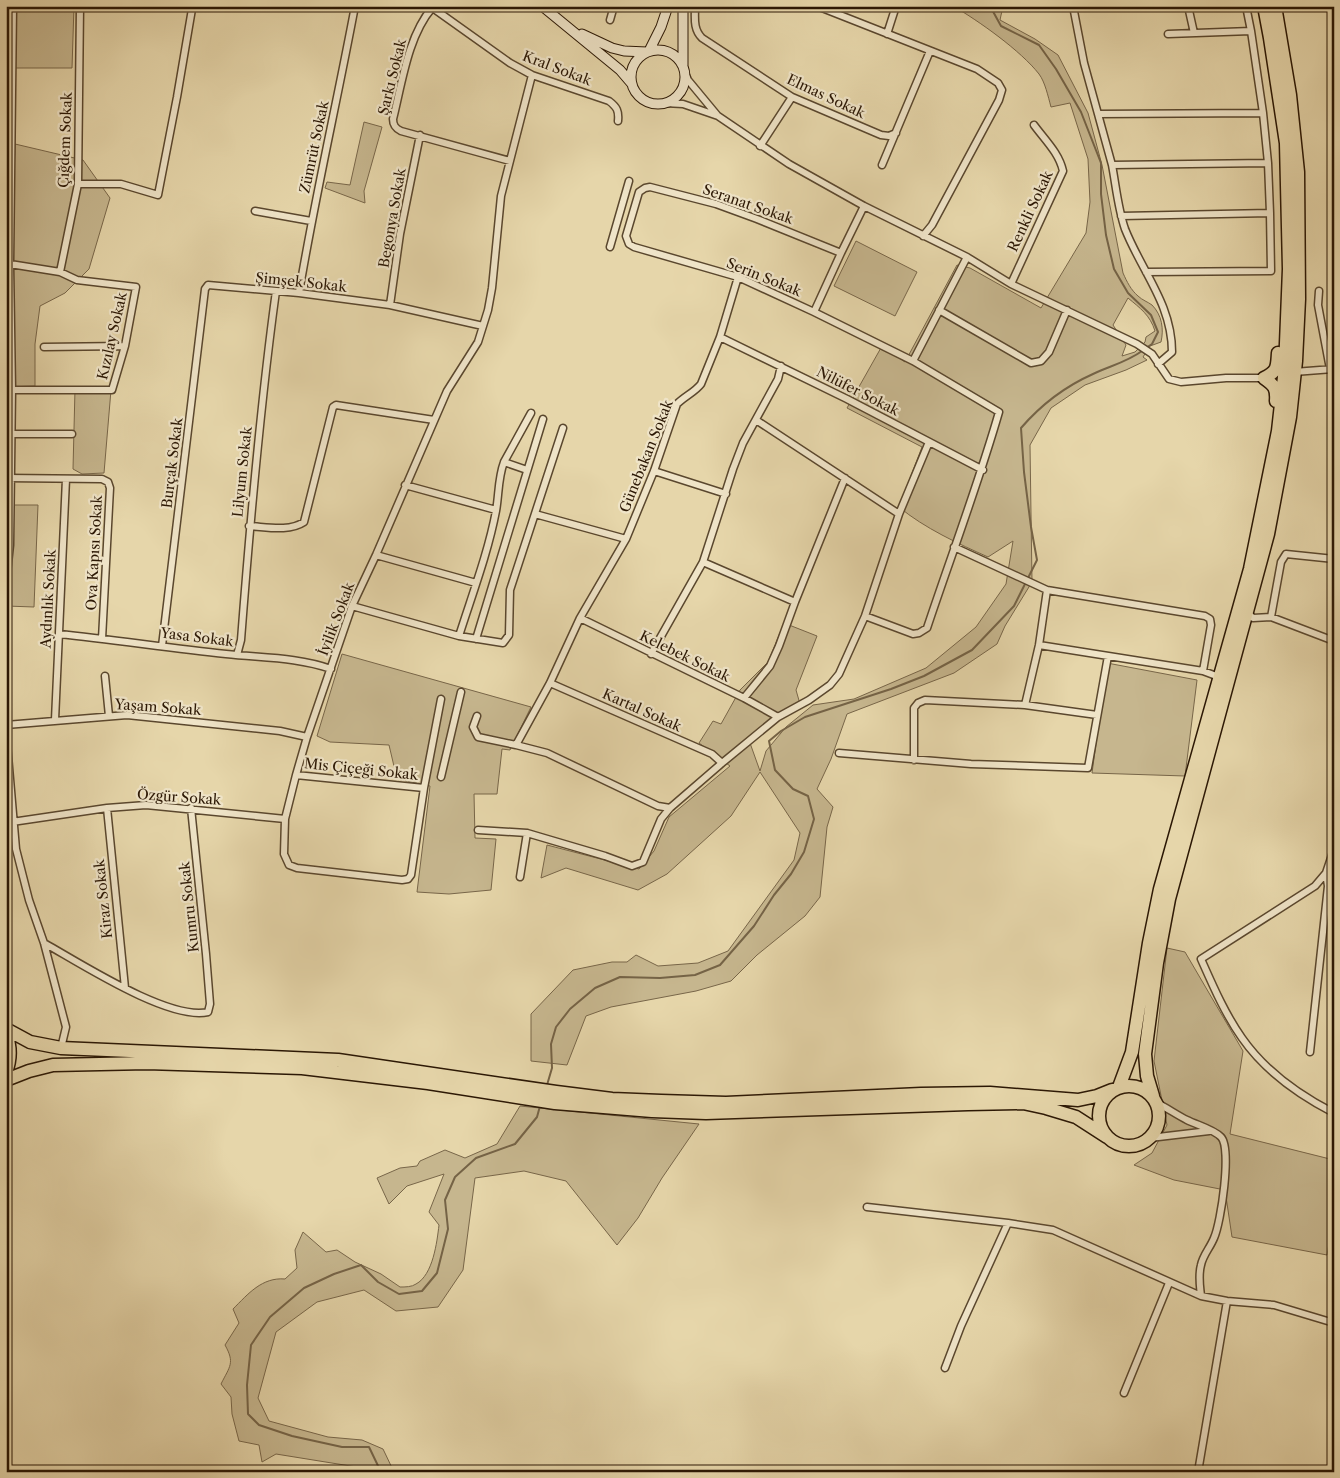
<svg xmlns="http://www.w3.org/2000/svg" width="1340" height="1478" viewBox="0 0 1340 1478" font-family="'Libre Caslon Text',serif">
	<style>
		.green { fill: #c6b68e; stroke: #786649; fill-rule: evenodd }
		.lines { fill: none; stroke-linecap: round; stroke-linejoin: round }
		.stream { stroke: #756346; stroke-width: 2 }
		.street-casing { stroke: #5a472e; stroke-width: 9 }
		.secondary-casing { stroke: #2b1704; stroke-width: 11 }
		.highway-casing { stroke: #2b1704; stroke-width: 15 }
		.street { stroke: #efe4c8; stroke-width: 6 }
		.secondary { stroke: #efe4c8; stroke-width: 9 }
		.highway { stroke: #e6d6aa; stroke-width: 12 }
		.labels { text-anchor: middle; stroke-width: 4.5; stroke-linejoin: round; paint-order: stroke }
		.street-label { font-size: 14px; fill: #2b1704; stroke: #efe4c8 }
	</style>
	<rect width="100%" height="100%" fill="#e6d6aa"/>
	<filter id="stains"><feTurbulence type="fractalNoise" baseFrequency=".004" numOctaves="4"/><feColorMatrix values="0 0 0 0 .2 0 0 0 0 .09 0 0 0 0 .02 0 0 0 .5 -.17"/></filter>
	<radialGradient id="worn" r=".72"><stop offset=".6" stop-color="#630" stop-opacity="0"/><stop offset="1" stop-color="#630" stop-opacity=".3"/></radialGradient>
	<path class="green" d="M11,6H74L72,68H14Z
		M953,6H1003L1000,20L1035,39L1058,55L1088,113L1102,165L1123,273C1127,282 1131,290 1138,296C1142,300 1148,302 1152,305C1162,315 1164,329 1161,342L1150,346L1143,357L1147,360L1126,370L1085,385L1051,408L1030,445L1032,582L1005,626L997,644L954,673L847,714L831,759L817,789L833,807L827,827L820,897L805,916L757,955L731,981L696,991L611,1007L586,1016L567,1065L531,1061V1014L573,970L612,962H627L636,955L658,966L698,963L728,951L794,860L800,833L760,772L731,816L667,874L638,890L566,868L541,878L547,845L639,869L654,851L669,817L730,766L699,743L713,721L721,724L740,690L768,662L784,623L817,636L796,690L800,704L750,743L760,771L766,751L786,727L813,705L854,699L926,668L976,627L1006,584L1013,541L988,557C959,544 924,528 899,507L922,447L847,408L882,346L905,362L957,265L970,268L1041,308L1086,233L1090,202L1088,159L1070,103L1051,107C1048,96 1045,82 1039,74C1021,51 979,21 953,6ZM1128,298C1140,308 1150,315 1155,331L1146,337L1145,342L1135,352L1122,356L1126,345L1113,325Z
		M364,122L382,127L364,191L365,203L325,188L327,182L350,185Z
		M15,144L83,160L110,198L89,269L65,293L40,306L35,344V386L7,387Z
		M856,241L917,272L895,316L834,286Z
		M75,389L111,390L104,473L82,474L73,469Z
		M7,484V505H38L34,607L6,606Z
		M342,654L531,707L510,750L502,749L497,794H474L475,838L496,839L491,890L449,894L417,892L430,786L397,779L389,745L330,742L317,736Z
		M1107,663L1197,680L1185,776L1092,773Z
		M1167,948L1185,952L1243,1051L1230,1134L1334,1160V1213L1327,1255L1232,1237L1225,1190L1174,1180L1134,1165L1152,1153L1167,1125L1154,1061Z
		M520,1106L699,1124L662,1178L638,1218L617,1245L566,1181L524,1171L475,1178L463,1270L438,1307L396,1311L364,1290L317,1302L276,1332L258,1398L269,1421L328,1437L362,1440L383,1449L394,1472H371L369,1469L276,1454L262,1462L259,1445L239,1441L232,1414L231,1397L221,1384C230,1366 235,1363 225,1345L239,1323L233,1309C248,1294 262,1277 285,1279L297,1268L295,1250L303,1232L326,1252L337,1250L355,1262L381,1274L400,1287C405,1287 412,1287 416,1284C433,1275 437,1242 439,1225L429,1212L444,1174L407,1186L389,1204L377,1178L400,1168L417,1166L420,1161L445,1150L465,1158L497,1144Z"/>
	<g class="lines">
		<path class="stream" d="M990,6L1001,26L1039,45L1056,69L1081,112L1101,163V194L1106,235L1114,269L1128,293L1151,315L1158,332L1152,344L1146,348
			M547,1085L552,1068L551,1044L556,1027L570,1009L595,988L620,977L660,978L695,975L720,965L754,926L774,895L791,874L804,852L814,819L808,796L793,789L775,770L769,741L781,731L805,717L891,689L924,676L972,650L1014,606L1037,560L1031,527L1024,472L1021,428C1040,406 1066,386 1093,374C1110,366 1127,362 1142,351
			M381,1472L369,1447H342L292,1436L259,1425L248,1414L247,1385L251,1345L270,1317L304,1288L334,1274L361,1265L378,1282L399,1294L422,1291L437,1273L448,1229L445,1200L455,1177L476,1158L515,1144L537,1117L540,1106"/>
		<defs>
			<path id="street" d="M430,6L510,63L532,75L609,101C617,107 619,111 618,121
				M695,6C695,18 693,29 702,38L792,97L881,135L889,136L896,133
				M817,6L977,69L998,83L1002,90L999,100L932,225L923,236
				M1073,6L1084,63L1098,114
				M1188,6L1194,33
				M1246,6L1251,31L1263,113
				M432,8C408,36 402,83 393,119C393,125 395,128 401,131L510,161
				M610,20L614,6
				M887,34L896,6
				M1168,34L1251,31
				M685,73L688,80L717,115
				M664,103L683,104L718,116L789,164L864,206L967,257L1011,284L1137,344L1152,354L1169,379L1181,382L1226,378H1264
				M760,146L792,97
				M882,165L930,51
				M1112,165L1098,114L1263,113L1268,163L1270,213L1121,216
				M78,184H121L158,195L177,97L192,9L190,6
				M255,211L311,221
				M610,247L629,181
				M841,253L757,219L716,204L650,187L645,188L639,192L626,236L629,244L634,247L738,277L814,312L913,361L999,412C978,485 951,556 927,628L919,633L913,634L865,616
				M10,264L60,272L77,280L136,287L125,346L112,390H12
				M60,272L78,184L80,6
				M1146,272L1271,271L1270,213
				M738,277L720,337L701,384C695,392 685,396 677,404L654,471L626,539L580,618L550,683L516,745L547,753L658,806L670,808L722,763L778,717L809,700L830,685L839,674L865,616L899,514L929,442
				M1011,284L1063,171C1059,153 1045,140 1034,125
				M1319,291L1318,305L1330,369
				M299,293C315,197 337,102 355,6
				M390,305L400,234L420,135
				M939,310L1031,363L1041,361L1049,352L1067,310
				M814,312L841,253L864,206
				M720,337L847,399L983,470
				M44,347L125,346
				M913,361L967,257
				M1158,364L1172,352C1172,304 1142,272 1125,229C1118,209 1116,186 1112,165L1268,163
				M1294,372L1333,369
				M756,420L899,514
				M11,434H72
				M504,462L531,413
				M654,471L726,494
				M6,478L102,479L108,482L110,488L102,639
				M405,485L496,510
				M535,514L626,539
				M249,526C267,527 289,532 304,522L333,407L336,405L434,420
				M954,547L1047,590L1205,616L1210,619L1211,625L1203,671
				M376,555L476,583
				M703,562L795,602
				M6,582L10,545L12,390L10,264L13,6
				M352,606L459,636L503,643L509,635L510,590L563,428
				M1248,613L1253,618L1271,617L1334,641
				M1271,617L1281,562L1286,554L1334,559
				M580,618L744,698L778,717
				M59,634C115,640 170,648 226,654C261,658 297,657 331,669
				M459,636C472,595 488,553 496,511C499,494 498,478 504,462L527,470
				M476,639L543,419
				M1331,640L1334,632
				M1039,645L1203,671L1219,677
				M162,646L205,289L208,285L299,293L390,305L483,326
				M651,654L703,562L733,469L743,443L778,379L781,366
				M237,655L241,640C250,523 260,407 276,291
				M105,676L109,716
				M550,683L712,754L722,763
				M744,698L770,666L779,646L795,602L845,478
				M441,699L424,788L411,875L408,879L402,880L297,868L289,865L284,854L285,819L296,775L307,737L352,606L376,555L447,391L478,342L488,310L492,288L501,196L532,75
				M1025,705L1039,645L1047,590
				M477,716L473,727L478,737L516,745
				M55,720L66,479
				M6,725L127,715L280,731L307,737
				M6,732L16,849L29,900L44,943L66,1027L61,1048
				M839,753L971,764L1088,768L1108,656
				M914,760V708L918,703L925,700L1025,705L1097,715
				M296,775L424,788
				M441,777L461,692
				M107,808L125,988
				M12,822L107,808L146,805L285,819
				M478,830L527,833L605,856L632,866L643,862L661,819L670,808
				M1334,849L1326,873L1315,886L1201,959C1213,986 1225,1014 1242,1038C1265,1071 1299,1095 1334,1113
				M520,877L527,833
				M44,943C80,963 169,1021 208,1012L210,1004L206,954L191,808
				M1310,1052L1328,886L1326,873
				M1157,1103C1167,1108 1177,1115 1187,1120C1197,1125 1213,1129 1221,1137C1232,1148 1221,1223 1214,1238C1210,1248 1203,1255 1201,1265C1198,1276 1200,1286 1201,1296
				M1150,1138L1209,1131
				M867,1207L1008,1223L1053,1230L1201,1296L1227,1301L1274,1305L1334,1323
				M945,1368L961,1326L1008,1223
				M1124,1393L1169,1283
				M1198,1472L1227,1301"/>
			<path id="secondary" d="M542,6L620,70L632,84
				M582,34L612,48L624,51L647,52
				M631 77a27 27 0 1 1 54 0a27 27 0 1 1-54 0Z
				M649,51L661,27L668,6
				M683,65V6"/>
			<path id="highway" d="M1276,401C1277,388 1274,385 1264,378C1278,371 1277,367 1278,353
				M6,1029L30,1042L61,1048L338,1060L556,1092L612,1099L661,1101L726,1103L921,1094L990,1093L1078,1100L1097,1096L1112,1090
				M6,1034C11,1047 11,1059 6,1072
				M6,1080L29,1071L53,1065L147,1063L302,1068L428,1083L555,1103L652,1111L706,1113L968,1104L1023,1103L1046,1108L1076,1117L1107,1137
				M1099 1116a30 30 0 1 1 60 0a30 30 0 1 1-60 0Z
				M1119,1087L1132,1052L1149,943L1160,889L1250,569L1278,431L1285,368L1289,269L1286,143L1270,38L1264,6
				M1153,1096L1147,1076L1145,1054L1157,963L1169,899L1268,534L1290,417L1296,361L1299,299L1298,172L1290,95L1275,6"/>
		</defs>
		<use href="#street" class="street-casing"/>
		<use href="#secondary" class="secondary-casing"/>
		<use href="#highway" class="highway-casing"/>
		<use href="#street" class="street"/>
		<use href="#secondary" class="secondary"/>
		<use href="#highway" class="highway"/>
	</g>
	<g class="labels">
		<g class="street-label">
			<text transform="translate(557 68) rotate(21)" y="5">Kral Sokak</text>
			<text transform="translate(392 77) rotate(-76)" y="5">Şarkı Sokak</text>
			<text transform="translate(826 96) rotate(25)" y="5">Elmas Sokak</text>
			<text transform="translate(65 140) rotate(-88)" y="5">Çığdem Sokak</text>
			<text transform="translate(314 147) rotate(-78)" y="5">Zümrüt Sokak</text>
			<text transform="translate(748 204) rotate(19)" y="5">Seranat Sokak</text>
			<text transform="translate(1030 211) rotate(-65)" y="5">Renkli Sokak</text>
			<text transform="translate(392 218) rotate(-80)" y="5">Begonya Sokak</text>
			<text transform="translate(764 277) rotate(22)" y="5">Serin Sokak</text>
			<text transform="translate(301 282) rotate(6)" y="5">Şimşek Sokak</text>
			<text transform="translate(112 336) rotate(-77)" y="5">Kızılay Sokak</text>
			<text transform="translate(858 391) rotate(27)" y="5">Nilüfer Sokak</text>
			<text transform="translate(646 456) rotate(-68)" y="5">Günebakan Sokak</text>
			<text transform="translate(172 463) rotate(-83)" y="5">Burçak Sokak</text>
			<text transform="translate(242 472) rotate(-84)" y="5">Lilyum Sokak</text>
			<text transform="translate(94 553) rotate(-87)" y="5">Ova Kapısı Sokak</text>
			<text transform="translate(48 599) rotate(-87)" y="5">Aydınlık Sokak</text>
			<text transform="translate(336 619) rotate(-69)" y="5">İyilik Sokak</text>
			<text transform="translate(197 637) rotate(7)" y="5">Yasa Sokak</text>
			<text transform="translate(685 656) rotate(26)" y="5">Kelebek Sokak</text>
			<text transform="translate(158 707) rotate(4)" y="5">Yaşam Sokak</text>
			<text transform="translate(642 710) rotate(24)" y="5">Kartal Sokak</text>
			<text transform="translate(361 769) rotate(6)" y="5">Mis Çiçeği Sokak</text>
			<text transform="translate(179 797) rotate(4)" y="5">Özgür Sokak</text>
			<text transform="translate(103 899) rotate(-96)" y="5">Kiraz Sokak</text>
			<text transform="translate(189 907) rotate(-96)" y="5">Kumru Sokak</text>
		</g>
	</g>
	<rect width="1340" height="1478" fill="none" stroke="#e6d6aa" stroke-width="25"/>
	<rect x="8" y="8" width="1325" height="1463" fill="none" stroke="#2b1704" stroke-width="2.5"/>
	<rect x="12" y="12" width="1315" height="1453" fill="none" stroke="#2b1704"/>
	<rect width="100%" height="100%" filter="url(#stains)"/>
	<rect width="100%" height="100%" fill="url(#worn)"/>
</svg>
